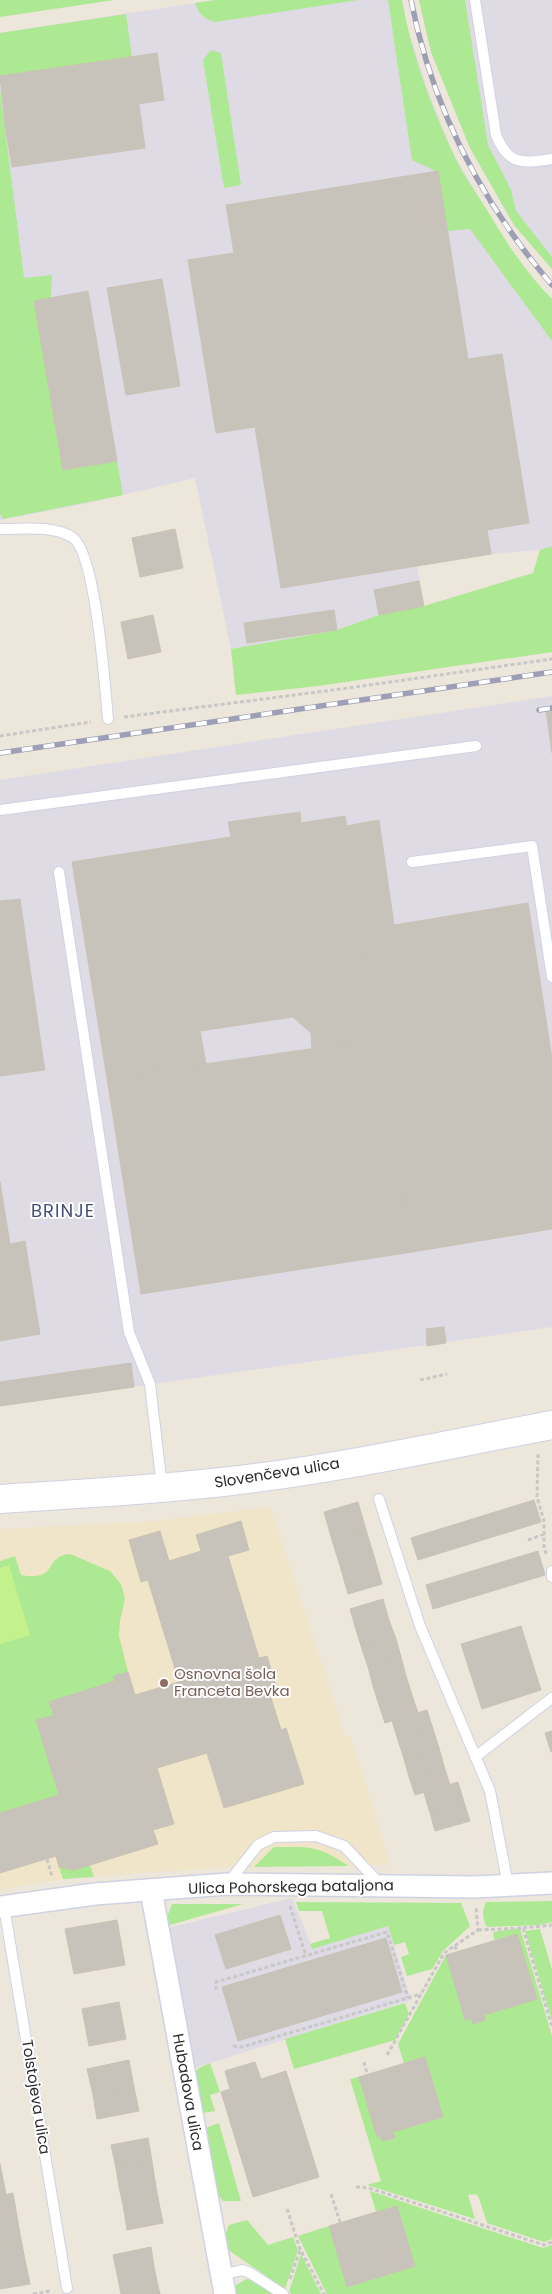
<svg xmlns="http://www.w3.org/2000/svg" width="552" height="2294" viewBox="0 0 552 2294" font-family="Poppins,sans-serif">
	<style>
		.industrial { fill: #dedbe5 }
		.education { fill: #f0e5c8 }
		.green { fill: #ace992 }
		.pitch { fill: #c3f18c }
		.building { fill: #c8c3ba; stroke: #c9c2b4 }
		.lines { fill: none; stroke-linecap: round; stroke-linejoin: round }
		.lane-casing { stroke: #cfd2e4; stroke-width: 12 }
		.street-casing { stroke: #cfd2e4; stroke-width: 24 }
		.secondary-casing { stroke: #cfd2e4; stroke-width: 30 }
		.path { stroke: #c8c8c8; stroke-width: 3; stroke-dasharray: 4 2.5; stroke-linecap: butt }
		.lane { stroke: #fff; stroke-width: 10 }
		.street { stroke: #fff; stroke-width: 21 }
		.secondary { stroke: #fff; stroke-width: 28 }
		.rail-casing { stroke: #9c9fb6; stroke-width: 5.5 }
		.rail { stroke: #fff; stroke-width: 4; stroke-dasharray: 11; stroke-linecap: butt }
		.education-dot { fill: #8d6e63; stroke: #fff; stroke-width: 2 }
		.labels { text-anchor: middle; stroke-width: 4; stroke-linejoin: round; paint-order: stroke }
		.street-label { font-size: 15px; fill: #2a2a2a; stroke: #fff }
		.education-label { font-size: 15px; fill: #785e54; stroke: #fff; text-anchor: start }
		.quarter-label { font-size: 18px; letter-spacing: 1px; fill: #464e7e; stroke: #fff }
	</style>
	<rect width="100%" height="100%" fill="#ede6da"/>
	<path class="industrial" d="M215,0H402L407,26L428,91L453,153L506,243L541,288L552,299V546L540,550L491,554L417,566L424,606L379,615L337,630L231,649L195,478L84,504L0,520V33Z
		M419,0H552V269L514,225L470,148L431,52Z
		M552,696V1327L0,1406V780Z
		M292,1898L312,1948L388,1926L411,2000L191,2069L167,1928Z"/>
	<path class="education" d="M270,1507L346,1737L350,1736L391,1865L227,1867L63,1879L0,1890V1529L143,1522Z"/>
	<path class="green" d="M0,0H114L0,17Z
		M215,0H358L215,22C204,19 199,14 195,3Z
		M388,0H402C411,52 430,104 452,151C461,172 475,191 487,210C506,242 526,273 552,299V341L470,229L447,231L438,172L412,160Z
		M419,0H465L488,145L511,190L516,211L552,257V269L514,225L470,148L431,52Z
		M126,14L132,57L0,76V33Z
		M211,50L221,53L241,185L224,188L203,60Z
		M0,89L24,278L52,275L51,298L34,301L63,470L117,461L123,495L3,519L0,514Z
		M552,546V652L318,686L236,695L231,649L337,630L379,615L424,606L533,573L540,550Z
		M70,1554L110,1571L121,1584L125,1598L120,1621L119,1636L128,1672L113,1676L115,1681L49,1702L54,1715L36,1720L59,1795L0,1813V1561L15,1556L21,1575C59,1582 43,1556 70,1554Z
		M274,1847C312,1847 317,1845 349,1866L254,1867Z
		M90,1865L94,1877L63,1879L59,1867L74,1870Z
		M552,1901V1922L539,1925L487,1927C482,1919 482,1910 486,1902Z
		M296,1902L461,1903L470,1926L443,1951L432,1969L407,1976L401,1957L409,1954L405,1942L394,1945L388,1926L312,1949L310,1944L330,1938L322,1911H299Z
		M172,1904H243L170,1925L166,1920Z
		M520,1928L552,2036V2239L544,2242L487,2223L479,2198L476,2194L468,2195L475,2219L367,2185L381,2181L350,2079L359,2077L377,2136H380L382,2141L394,2138L393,2132L443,2117L425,2057L404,2063L398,2044L446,1955L466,2020L471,2019L473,2024L485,2020L484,2015L537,1999L517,1934L494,1940L493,1932Z
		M540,1929L552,1970V2021L525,1931Z
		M405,2003L409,2014L395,2040L294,2069L285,2039Z
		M210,2063L220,2092L210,2095L215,2111L203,2113L194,2073L199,2068Z
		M219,2123L241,2201H223L216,2192L205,2128Z
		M370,2191L543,2248L552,2245V2294H327L298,2236L329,2226L348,2287L415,2266L397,2206L376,2212Z
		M247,2220L268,2245L293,2237L298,2250L285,2289L227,2249L224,2238L229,2225Z
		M301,2254L321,2294H292L289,2292Z
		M247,2279L252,2280L272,2294H234L236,2285Z"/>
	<path class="pitch" d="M9,1565L30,1635L0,1644V1568Z"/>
	<path class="building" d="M157,53L164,100L5,124L0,76Z
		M139,104L145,148L12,167L5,124Z
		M438,171L468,359L502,354L529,523L487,530L491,554L281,588L255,427L216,433L188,260L234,253L226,205Z
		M162,279L180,386L126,395L107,288Z
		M88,291L117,461L63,470L34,301Z
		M175,529L183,568L140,577L132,538Z
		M419,581L424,606L379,615L374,590Z
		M334,610L337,630L247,643L244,623Z
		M153,615L161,652L128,659L121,622Z
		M552,710V753L546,711Z
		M300,812L301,823L345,816L379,1039L312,1049L311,1033L293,1017L200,1031L206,1064L107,1078L72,862L231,837L228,822Z
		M379,820L394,925L528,903L552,1059V1229L412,1252L346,826Z
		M20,899L43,1058L0,1065V901Z
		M379,1039L412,1252L141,1294L107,1078Z
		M43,1058L45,1070L0,1076V1065Z
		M0,1182L10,1244L25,1241L40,1334L0,1341Z
		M444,1327L446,1343L427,1346L426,1329Z
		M131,1363L134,1387L0,1406V1382Z
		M534,1500L541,1522L418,1560L411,1538Z
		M358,1502L366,1530L332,1540L324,1512Z
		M241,1521L249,1550L228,1556L259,1658L267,1656L276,1685L268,1688L281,1730L286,1728L304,1784L224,1808L207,1753L157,1768L174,1824L153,1830L158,1844L74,1870L59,1867L56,1856L0,1873V1813L59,1795L36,1720L54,1715L49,1702L115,1681L113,1676L128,1672L135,1695L179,1682L148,1580L141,1582L129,1540L160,1531L169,1561L201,1551L196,1535Z
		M366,1530L374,1556L340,1566L332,1540Z
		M538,1551L545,1575L433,1609L426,1585Z
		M374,1556L382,1584L348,1594L340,1566Z
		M383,1599L389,1620L356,1630L350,1609Z
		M389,1620L396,1639L362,1649L356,1630Z
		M521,1626L541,1690L482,1709L461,1644Z
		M396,1639L401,1657L368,1667L362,1649Z
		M401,1657L406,1676L373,1686L368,1667Z
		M406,1676L412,1695L379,1705L373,1686Z
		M412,1695L418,1713L385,1723L379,1705Z
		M427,1710L433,1729L398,1740L392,1721Z
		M433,1729L439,1748L404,1759L398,1740Z
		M552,1731V1752H551L545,1733Z
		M439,1748L444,1766L409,1777L404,1759Z
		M444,1766L450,1785L415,1795L409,1777Z
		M458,1782L464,1802L430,1813L424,1793Z
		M464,1802L470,1821L435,1831L430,1813Z
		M280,1915L291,1949L226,1969L215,1935Z
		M117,1920L125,1965L74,1974L65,1929Z
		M517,1934L537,1999L484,2015L485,2020L473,2024L471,2019L465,2020L446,1955Z
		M386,1938L402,1992L238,2041L222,1987Z
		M119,2002L126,2039L89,2046L82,2009Z
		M425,2057L443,2117L393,2132L395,2138L382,2141L380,2136L377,2137L359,2077Z
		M129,2060L134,2087L93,2095L87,2069Z
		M255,2062L261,2079L230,2089L225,2071Z
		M286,2071L319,2177L253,2197L221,2092Z
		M134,2087L139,2111L97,2119L93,2095Z
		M148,2138L152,2161L116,2168L111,2145Z
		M152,2161L155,2181L119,2187L116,2168Z
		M0,2164L6,2194L0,2196Z
		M155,2181L158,2198L123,2205L119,2187Z
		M13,2193L21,2240L0,2244V2196Z
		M158,2198L163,2223L127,2230L123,2205Z
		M397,2206L415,2266L347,2287L329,2226Z
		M21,2240L30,2284L0,2289V2244Z
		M151,2247L154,2267L117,2274L113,2255Z
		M154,2267L158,2286L121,2294L117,2274Z
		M158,2286L160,2294H121Z"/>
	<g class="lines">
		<defs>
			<path id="lane" d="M475,0L496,135C509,166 522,163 552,159
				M0,529C22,529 52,525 72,537C96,552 105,687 108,719
				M0,810L476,746
				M412,862L532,846L552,977
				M59,872L129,1332L150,1384L162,1487
				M379,1499L420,1626L490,1791L508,1885
				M552,1571V1577
				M475,1757L552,1698
				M228,1883L258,1845L274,1837L316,1836L344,1846L380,1884
				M4,1906L67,2288
				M222,2275L242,2270L250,2273L283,2294"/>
			<path id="street" d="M151,1890L225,2294
				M0,1907L95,1894L227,1884L474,1887L552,1883"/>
			<path id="secondary" d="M0,1499C77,1494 154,1490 231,1481C338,1469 445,1445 552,1425"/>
		</defs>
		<use href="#lane" class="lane-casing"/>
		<use href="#street" class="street-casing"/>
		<use href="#secondary" class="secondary-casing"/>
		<path class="path" d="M124,717L341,689L552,659
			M0,736L91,722
			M420,1380L447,1374
			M538,1454L537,1497L544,1521V1548L547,1556
			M528,1540L544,1534
			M47,1859L52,1877
			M290,1906L306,1956
			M523,1928L552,1925
			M478,1930L523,1928L552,2027
			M455,1946L457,1952
			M216,1990V1982L387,1932L408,1998
			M233,2046L242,2047L421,1994
			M387,2055L444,1953L478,1930L476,1908
			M364,2062L367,2074
			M356,2187L369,2188L544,2245L552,2242
			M331,2194L340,2222
			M287,2209L300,2249L324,2294
			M290,2279L300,2250
			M33,2294L50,2291"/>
		<use href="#lane" class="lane"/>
		<use href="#street" class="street"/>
		<use href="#secondary" class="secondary"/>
		<defs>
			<path id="rail" d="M411,0C432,107 481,202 552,285
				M539,710L552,708
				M0,753L552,672"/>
		</defs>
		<use href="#rail" class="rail-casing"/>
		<use href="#rail" class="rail"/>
	</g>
	<circle class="education-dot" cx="164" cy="1683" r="5"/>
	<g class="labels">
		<g class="street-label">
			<text transform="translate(277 1473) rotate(-9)" y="5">Slovenčeva ulica</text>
			<text transform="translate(291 1887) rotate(-1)" y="5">Ulica Pohorskega bataljona</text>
			<text transform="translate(188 2092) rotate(80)" y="5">Hubadova ulica</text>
			<text transform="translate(36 2097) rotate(81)" y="5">Tolstojeva ulica</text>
		</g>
		<g class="education-label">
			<text x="174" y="1679">Osnovna šola<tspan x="174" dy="17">Franceta Bevka</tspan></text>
		</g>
		<g class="quarter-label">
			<text x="63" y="1217">BRINJE</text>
		</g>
	</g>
</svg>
